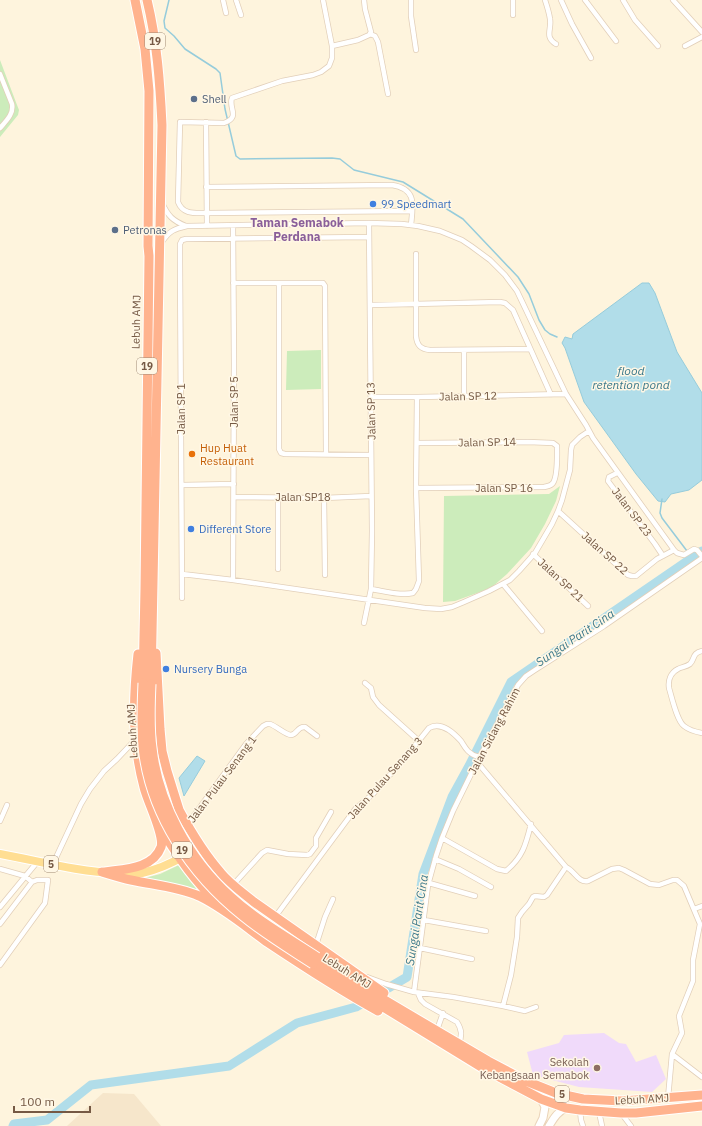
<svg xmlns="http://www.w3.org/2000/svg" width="702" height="1126" viewBox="0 0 702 1126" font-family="'IBM Plex Sans',sans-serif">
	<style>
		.residential { fill: #f6e6cb }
		.education { fill: #f0dafa }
		.green { fill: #ccecbb }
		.water { fill: #b1dde9; stroke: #96ccdb }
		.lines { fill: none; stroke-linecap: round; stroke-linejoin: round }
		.stream { stroke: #96ccdb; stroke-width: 1.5 }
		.river { stroke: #b1dde9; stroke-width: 9 }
		.street-casing { stroke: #e2cfb9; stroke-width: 6 }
		.secondary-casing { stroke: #ead3b8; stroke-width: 9 }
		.primary-casing { stroke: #fff; stroke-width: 10 }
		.highway-casing { stroke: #fff; stroke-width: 11 }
		.street { stroke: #fff; stroke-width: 4.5 }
		.secondary { stroke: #fff; stroke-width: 7 }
		.primary { stroke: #ffde93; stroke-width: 8 }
		.highway { stroke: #ffb38e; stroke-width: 9 }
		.highway-bridge-casing { stroke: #fff; stroke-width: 11; stroke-linecap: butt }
		.highway-bridge { stroke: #ffb38e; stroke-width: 9 }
		.service-dot { fill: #5c6f8a; stroke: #fff7e5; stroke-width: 1.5 }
		.shop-dot { fill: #3f7fe0; stroke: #fff7e5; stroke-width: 1.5 }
		.food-dot { fill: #e8710a; stroke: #fff7e5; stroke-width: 1.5 }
		.education-dot { fill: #8d6e63; stroke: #fff7e5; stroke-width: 1.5 }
		.labels { text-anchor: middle; stroke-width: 3; stroke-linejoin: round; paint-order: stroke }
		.shield { fill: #fff7e5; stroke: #9e8874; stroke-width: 1 }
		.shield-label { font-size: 10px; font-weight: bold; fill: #755944 }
		.service-label { font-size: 11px; fill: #4e5e75; stroke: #fff7e5; text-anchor: start }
		.shop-label { font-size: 11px; fill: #366cbe; stroke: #fff7e5; text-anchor: start }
		.street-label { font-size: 11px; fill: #755944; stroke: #fff7e5 }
		.food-label { font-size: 11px; fill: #c56008; stroke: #fff7e5; text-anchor: start }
		.education-label { font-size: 11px; fill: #785e54; stroke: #fff7e5; text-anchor: end }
		.neighbourhood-label { font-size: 12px; font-weight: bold; fill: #8a5f9a; stroke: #fff7e5 }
		.water-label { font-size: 12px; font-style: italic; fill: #3c798b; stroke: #fff7e5 }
	</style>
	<rect width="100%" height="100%" fill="#fef4dd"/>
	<path class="residential" d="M103,1093L134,1094L161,1126H67Z"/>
	<path class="education" d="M604,1033L619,1043L626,1044L636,1062L656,1055L666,1079L652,1092L579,1087L533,1075L527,1052L559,1043L564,1035Z"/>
	<path class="green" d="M0,60L17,105L19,110L18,115L0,137Z
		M321,350V389L286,390L287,351Z
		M560,486L556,501L545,524L531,548L507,574L491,588L455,601L443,602L444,496L549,494Z
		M179,865L201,894L137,880L160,874Z"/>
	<path class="water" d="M642,283H649L655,293L677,352L702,393V480L689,490L671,494L665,502L658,501L636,474L584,402L565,348L562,343L565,337L572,339L573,334Z
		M197,756L205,761L184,796L179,778Z"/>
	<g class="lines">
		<path class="stream" d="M169,0L164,21L165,28L174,36L185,49L216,69L220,73L225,109L236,156L240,159L332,158L340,159L354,170L403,182L463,219L518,277L529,294L539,320L545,330L550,334L557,337
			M662,499L660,513L662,518L687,551"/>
		<path class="river" d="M13,1126L14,1124L47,1120L91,1085L229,1066L297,1023L356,1007L407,977L423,874L452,797L469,766L511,682L702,551"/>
		<defs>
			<path id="street" d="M223,0L226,13
				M236,0L241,15
				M323,0L332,46V58L329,66L321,72L313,75L282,81L232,98C228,108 241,117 224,123L180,122L178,202C183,215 195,213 207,213L412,211
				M411,0V16L416,50
				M545,0C547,6 549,12 550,19C552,29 544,37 556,44
				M561,0L572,24L591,58
				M585,0L616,41
				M623,0L635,20L658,46
				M673,0L702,32
				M513,15V0
				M370,34L375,36L378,42L388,94
				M332,46L358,40L369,35L371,32L365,9L364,0
				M685,46L702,37
				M0,74L12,104C14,114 6,121 0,128
				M206,122L207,226
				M206,187L392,185C417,189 413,205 411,225
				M162,203C168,216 173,221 186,226
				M233,225L234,363L233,580
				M162,242C169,231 174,229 187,226L369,223L402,224L418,226L440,231L462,240L471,246L490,260L505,275L517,291L566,394L586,425L593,438L674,550L677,553L684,555L694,549L697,550L702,556
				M416,254V336C417,346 421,349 430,350L530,349
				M233,283H323L325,286L326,454
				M279,283V449L281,453L285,454L371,455
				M370,305L500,302L505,303L513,310L551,395
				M464,350V396
				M371,397H417L566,394
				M617,473L609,477L608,481L655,544L663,556
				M182,485L234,484
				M416,488L544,487C548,486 551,486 553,483C558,476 557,455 557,446L553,443L528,442L417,443
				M234,497L324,498L371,496
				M324,498L325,575
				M558,511L628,575L632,576H636L657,559L674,550
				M533,554L588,606
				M278,569V497
				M182,574L233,580L425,608L441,609L452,607L464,602L489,591L510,580L519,571L535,553L552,524L558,511L562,500L570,470L571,450L572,445L580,437L589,431
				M503,584L542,631
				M371,589C384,591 400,596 413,593L416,589L419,581L416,488L417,397
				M182,598L180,261V244L182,240L186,239L369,237
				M364,623L371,589L372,531L369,223
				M702,651C692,653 695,659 690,664C686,667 681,667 678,669C670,673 668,681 669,688C672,698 677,721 684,726C689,730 696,732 702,733
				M365,683L371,688L373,697L379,705L419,741
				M477,762L566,867C575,871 578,883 588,881L612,869L619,868L624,870L650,884L659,885L673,880H677L684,886L700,924L693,960V981L679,1016L682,1033L672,1054L668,1098
				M0,821L7,805
				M187,825L246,744L263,726L267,724H270C276,726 286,735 291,735C298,734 297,726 305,727L317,736
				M442,838L497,869L506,871C523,857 526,844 531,824
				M435,859L459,869L491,887
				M53,864L81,804L90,789L104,771L117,759L135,740
				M0,869L25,876L32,882
				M429,883L475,896
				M233,885L262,853L267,850L288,854L307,855L310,854L316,846V838L331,812
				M0,907L38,861
				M694,909L702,906
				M275,917L356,808L373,794L404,759L429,728C441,721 453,732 461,741C463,744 465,748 468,751C471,754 475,756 479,757
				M424,920L486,931
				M0,924L32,882L37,880H48L45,903L0,965
				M316,945L325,917L333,899
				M420,948L472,959
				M367,977L386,984L414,992L453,997L503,1006L525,1011L536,1007
				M414,992L428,885L436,856L442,838L453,811L477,762L518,685L526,676L535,670L604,626L702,558
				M418,993L421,1000L425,1004L457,1022C462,1030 462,1035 459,1044
				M503,1006L511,975L517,937L518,918L522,912L529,904L533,897L535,896L544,897L547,895L566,867
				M437,1030L443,1013
				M672,1054L702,1077
				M580,1110L581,1120L583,1126
				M599,1112L602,1126
				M621,1113L631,1126"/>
			<path id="secondary" d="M539,1126L543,1118L545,1107L541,1099
				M549,1126C554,1118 557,1112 566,1108"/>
			<path id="primary" d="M0,854C39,861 78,872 117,873C125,873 134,874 142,873C156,870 172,863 184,856"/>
			<path id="highway" d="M135,0L145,49L149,91L148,246L149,256L145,589L143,683
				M147,0C157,41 160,83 162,125L151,684
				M156,653L160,729L162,751L167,771L181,816
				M179,810C191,832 204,854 221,873C230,884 242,892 254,902L384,993
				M163,832C179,858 195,882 218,903
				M102,872C112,875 121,878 131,880C154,885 178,887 199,896C224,908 245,926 267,942C303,966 340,990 378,1011
				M105,872C124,869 153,869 161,847C165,835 147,801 144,787C132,743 133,699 138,654
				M317,957L381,998L488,1061L526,1081L556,1093L583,1099L622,1101L702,1095
				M313,964L486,1070L541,1099L566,1108L580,1110L621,1113H636L702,1106"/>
		</defs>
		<use href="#street" class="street-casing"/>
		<use href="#secondary" class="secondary-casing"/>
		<use href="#primary" class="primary-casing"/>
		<use href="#highway" class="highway-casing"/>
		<use href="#street" class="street"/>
		<use href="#secondary" class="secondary"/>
		<use href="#primary" class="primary"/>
		<use href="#highway" class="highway"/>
		<defs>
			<path id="highway-bridge" d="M143,683C142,705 141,726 143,747C150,814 191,875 243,916C265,934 290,949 313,964
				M151,684C150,705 149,727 152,748C158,803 189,859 230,896C256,920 288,938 317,957"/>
		</defs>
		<use href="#highway-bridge" class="highway-bridge-casing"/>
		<use href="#highway-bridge" class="highway-bridge"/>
	</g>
	<g class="service-dot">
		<circle cx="194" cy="99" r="4"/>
		<circle cx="115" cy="230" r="4"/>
	</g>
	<g class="shop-dot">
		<circle cx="373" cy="204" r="4"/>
		<circle cx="191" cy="529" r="4"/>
		<circle cx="166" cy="669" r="4"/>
	</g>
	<circle class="food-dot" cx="192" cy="454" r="4"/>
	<circle class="education-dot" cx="597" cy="1068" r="4"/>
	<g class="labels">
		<g class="shield">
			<rect x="145" y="33" width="20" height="16" rx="3"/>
			<rect x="137" y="358" width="20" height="16" rx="3"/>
			<rect x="172" y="842" width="20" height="16" rx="3"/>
			<rect x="44" y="856" width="14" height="16" rx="3"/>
			<rect x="555" y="1086" width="14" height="16" rx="3"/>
		</g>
		<g class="shield-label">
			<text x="155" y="45">19</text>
			<text x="147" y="370">19</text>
			<text x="182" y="854">19</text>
			<text x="51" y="868">5</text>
			<text x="562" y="1098">5</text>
		</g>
		<g class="service-label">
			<text x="202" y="103">Shell</text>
			<text x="123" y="234">Petronas</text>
		</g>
		<g class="shop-label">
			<text x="381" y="208">99 Speedmart</text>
			<text x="199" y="533">Different Store</text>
			<text x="174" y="673">Nursery Bunga</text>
		</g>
		<g class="street-label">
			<text transform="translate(136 322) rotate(-89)" y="4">Lebuh AMJ</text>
			<text transform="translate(468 396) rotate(-1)" y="4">Jalan SP 12</text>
			<text transform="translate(234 402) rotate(-90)" y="4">Jalan SP 5</text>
			<text transform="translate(181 409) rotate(-90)" y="4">Jalan SP 1</text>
			<text transform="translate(371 411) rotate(-91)" y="4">Jalan SP 13</text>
			<text transform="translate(487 442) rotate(-1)" y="4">Jalan SP 14</text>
			<text x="504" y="492">Jalan SP 16</text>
			<text x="303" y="501">Jalan SP18</text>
			<text transform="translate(632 512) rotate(53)" y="4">Jalan SP 23</text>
			<text transform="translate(605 553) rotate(42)" y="4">Jalan SP 22</text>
			<text transform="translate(561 580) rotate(43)" y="4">Jalan SP 21</text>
			<text transform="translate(132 731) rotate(-93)" y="4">Lebuh AMJ</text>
			<text transform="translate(494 731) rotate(-62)" y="4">Jalan Sidang Rahim</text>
			<text transform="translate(385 778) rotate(-48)" y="4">Jalan Pulau Senang 3</text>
			<text transform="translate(222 779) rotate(-53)" y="4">Jalan Pulau Senang 1</text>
			<text transform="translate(347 971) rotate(32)" y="4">Lebuh AMJ</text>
			<text transform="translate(642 1099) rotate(-3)" y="4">Lebuh AMJ</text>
		</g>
		<g class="food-label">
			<text x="200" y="452">Hup Huat<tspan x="200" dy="13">Restaurant</tspan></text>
		</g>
		<g class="education-label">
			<text x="589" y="1066">Sekolah<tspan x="589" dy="13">Kebangsaan Semabok</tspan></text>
		</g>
		<g class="neighbourhood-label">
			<text x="297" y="227">Taman Semabok<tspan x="297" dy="14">Perdana</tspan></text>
		</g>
		<g class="water-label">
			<text x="631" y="375">flood<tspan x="631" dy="14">retention pond</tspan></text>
			<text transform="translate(575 638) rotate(-34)" y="4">Sungai Parit Cina</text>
			<text transform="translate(417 920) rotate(-81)" y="4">Sungai Parit Cina</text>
		</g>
	</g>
	<path d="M14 1106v6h76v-6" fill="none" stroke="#755944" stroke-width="2"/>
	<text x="20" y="1106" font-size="12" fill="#755944" stroke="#fff7e5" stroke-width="3" paint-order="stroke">100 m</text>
</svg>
